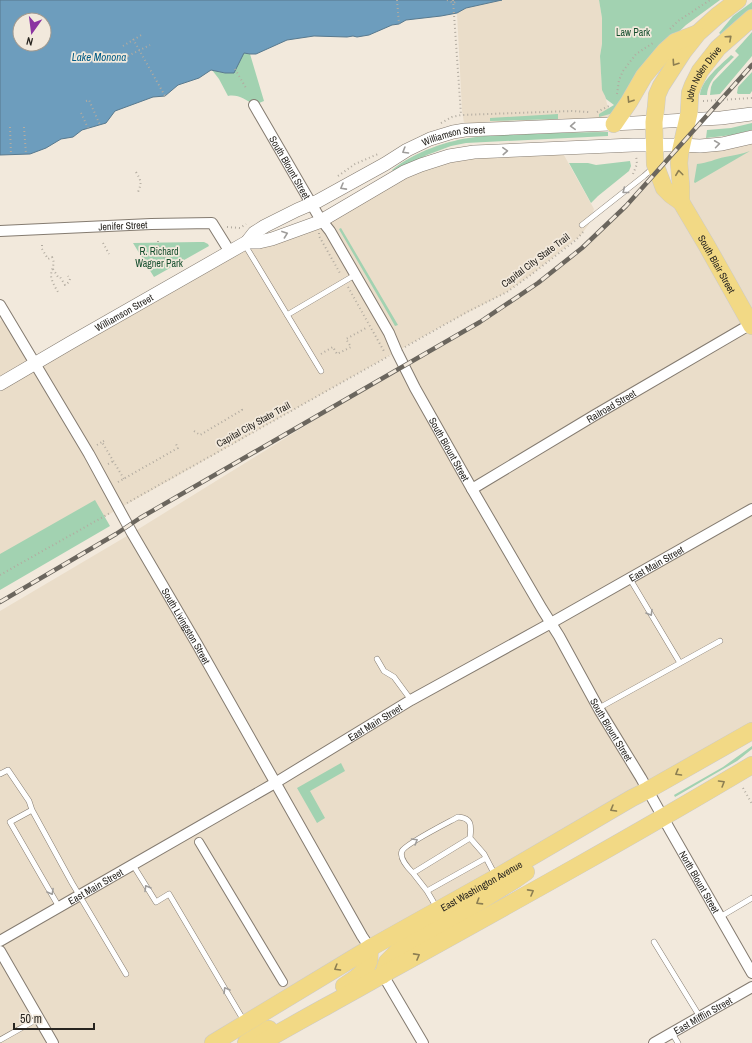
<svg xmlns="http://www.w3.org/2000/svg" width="752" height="1043" viewBox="0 0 752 1043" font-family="'Archivo Narrow',sans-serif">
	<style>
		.built { fill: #eaddc9 }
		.green { fill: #a2d2b1 }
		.water { fill: #6d9dbd; stroke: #58798e; fill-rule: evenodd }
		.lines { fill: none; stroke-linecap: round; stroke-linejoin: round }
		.service-casing { stroke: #847b70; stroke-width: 6 }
		.pedestrian-casing { stroke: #847b70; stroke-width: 10 }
		.minor-casing { stroke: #847b70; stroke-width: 12 }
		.tertiary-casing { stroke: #847b70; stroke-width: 14 }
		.primary-casing { stroke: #cbcac9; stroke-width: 18 }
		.path { stroke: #b2aba0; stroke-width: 2; stroke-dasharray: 1 3; stroke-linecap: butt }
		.service { stroke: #fff; stroke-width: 5 }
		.pedestrian { stroke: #fff; stroke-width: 8 }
		.minor { stroke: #fff; stroke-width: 10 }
		.tertiary { stroke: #fff; stroke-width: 13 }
		.primary { stroke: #f2d985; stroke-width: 17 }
		.rail-casing { stroke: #6b665e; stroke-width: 4.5 }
		.rail { stroke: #f2e9dc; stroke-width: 3; stroke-dasharray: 9; stroke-linecap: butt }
		.oneway { stroke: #8c7e52 }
		.oneway2 { stroke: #9e9c9a }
		.labels { text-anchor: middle; stroke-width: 3.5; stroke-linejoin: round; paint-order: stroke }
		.park-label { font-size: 10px; fill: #174f2f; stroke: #f2e9dc }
		.street-label { font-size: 10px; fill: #27241f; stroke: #f2e9dc }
		.water-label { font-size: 11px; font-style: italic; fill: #015b86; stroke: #f2e9dc }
	</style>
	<rect width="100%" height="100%" fill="#f2e9dc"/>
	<path class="built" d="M502,0H599L602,18V44L600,56L602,88L605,96L612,124L465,130L462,110L457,13L466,8Z
		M752,137V731L213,1043H0V611L132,533L392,372L480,322L507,305L552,273L582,248L626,206L658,171L671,195L682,145Z
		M560,148L594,209L589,224L581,235L532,274L507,292L440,327L0,576V321L7,316L35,363L247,242L272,239L421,165Z"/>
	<path class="green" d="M599,0H720L686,25L668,42L616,111L610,114L599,117V114L614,105L606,99L605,96L602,90L600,56L602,44V18Z
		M752,2V10L722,35L719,33L733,16Z
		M752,32V56L720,94L710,95L711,87L713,82L739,55L735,51Z
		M244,53L250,54L264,101L254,105C246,100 238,94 228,96L219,79L212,70L225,73Z
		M731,55L734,57C723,68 708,79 707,95H700C701,80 721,65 731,55Z
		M752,72V91L750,94H738L737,93L738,87Z
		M558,114V119L490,121V118Z
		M752,123V130L732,135L706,138L707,130L731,128Z
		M608,132V136L466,143L451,146L427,155L394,172L392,170C414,152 448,140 476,137C494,135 511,135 529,134C555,133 582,132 608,132Z
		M750,151L695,183L694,182L697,164C708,163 715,159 725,157C734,155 742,154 750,151Z
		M630,161L631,166L629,171L598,196L591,203L569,163H588L596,165Z
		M341,228L398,325L395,326L390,317L340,231L339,229Z
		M198,242H204L208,244L209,246L154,277L133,243Z
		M95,500L110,526L0,590V554Z
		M752,746V749L737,761L675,797L674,795L723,767Z
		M341,763L345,771L310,791L325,818L317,823L297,788Z"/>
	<path class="water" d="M0,0H502L466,8L457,13L441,16L406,20L399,24L392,25L369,35L357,37L353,36L347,37L314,36L287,40L256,54H250L244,53L234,73H225L211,70L199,78L178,85L165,96L153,97L115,111L106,123L82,130L73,137L61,139L46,148L30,154L0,155ZM20,20H44V44H20Z"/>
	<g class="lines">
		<defs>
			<path id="service" d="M582,225L644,176L653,168
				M245,245L321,371
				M287,315L355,275
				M630,579L680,663
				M377,659L384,671L394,677L411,700
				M599,708L720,641
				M0,774L8,770L29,801L32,810
				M133,865L156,902L169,894L244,1021
				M413,873C409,869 399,858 402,851C405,844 449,822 458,817C473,818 471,827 470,838
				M427,891L486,858
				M59,907L10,822L32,810L72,883L126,974
				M437,908L427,891L413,873L470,838L484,854L495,875
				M720,917L752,898
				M654,942L700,1017
				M672,1033L678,1043
				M0,1040L39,1018"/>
			<path id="pedestrian" d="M199,842L283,982"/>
			<g id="minor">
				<path id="s1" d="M254,105L319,217L330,231L389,333L397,352L415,388L472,489L542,609L559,636L600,711L641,778L670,830L752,973"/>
				<path id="s2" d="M0,231L151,224L212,223L230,252"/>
				<path id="s3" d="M0,305L89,454L132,533L197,644L362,936L370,948"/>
				<path id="s4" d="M472,489L595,415L751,324"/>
				<path id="s5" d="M0,941L275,783L411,700L551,623L752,509"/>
				<path d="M0,951L53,1043"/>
				<path d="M383,975L423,1043"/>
				<path id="s6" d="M654,1043L752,987"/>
			</g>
			<g id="tertiary">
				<path d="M247,242H259L272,239L319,222L404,172L421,165L449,156L474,152L633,145H682L700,146L722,144L752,137"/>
				<path id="s7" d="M0,384L70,343L247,242L254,233L265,226L297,210L318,201L385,164L407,150L430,139L453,132L465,130L634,123L721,118L752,114"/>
			</g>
			<g id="primary">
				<path id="s8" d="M738,0L717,16L698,33L683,52L661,86L657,95L656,107L654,122L655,164L664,188L671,195L681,202L707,246L752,326"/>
				<path d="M614,124L629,102L644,76L665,51L675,42L696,34"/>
				<path id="s9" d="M681,202V187L679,163L680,153L689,113L690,93L693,85L700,71L718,48L752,18"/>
				<path d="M383,975L387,962L397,952L458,915L516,879L526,872"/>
				<path d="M344,986C355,979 365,973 369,961C370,957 369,952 370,948"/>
				<path id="s10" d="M213,1043L370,948L497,877L632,798L648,790L752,731"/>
				<path d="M246,1043L269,1029"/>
				<path d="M261,1043C304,1018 348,995 391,970C512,903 633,836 752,765"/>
			</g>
		</defs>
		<use href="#service" class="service-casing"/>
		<use href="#pedestrian" class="pedestrian-casing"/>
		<use href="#minor" class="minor-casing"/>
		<use href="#tertiary" class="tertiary-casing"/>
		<use href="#primary" class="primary-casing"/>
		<path class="path" d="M397,0L399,24
			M447,0L454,3L457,0
			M453,0L461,115
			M670,29L678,21L710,0
			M133,39L165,96
			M123,46L143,34
			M128,56L150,45
			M235,69L246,88
			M617,94L619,80L623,71L636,54L653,43
			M86,101L89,100L100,125
			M703,101L752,98
			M597,112L609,106
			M81,113L88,128
			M441,123L452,117L461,115L572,111L589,112
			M10,127L11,155
			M24,127L26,154
			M136,172C141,181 142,182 138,192
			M633,174L637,164L636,155
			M338,176L355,164L378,154
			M227,227L240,228L246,224
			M319,233V236L341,275
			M158,241V255L170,259L177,267
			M103,243L109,254
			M42,245V249L48,259L52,257C56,264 51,269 51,276C52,282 55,287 58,292
			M53,269L58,277H60L65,285L69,282L70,279L68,276
			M348,287L385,353
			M405,347L469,311L507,292L532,274L576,240L583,232
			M321,354L333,347L337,354L351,347L346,339L366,328
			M194,431L200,435L242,410L241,407
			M104,441L102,442L124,479
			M97,445L102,442
			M108,464L114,461
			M118,482L178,448L176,444
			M127,503L389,356
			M0,575L110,513
			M743,788L752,804"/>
		<use href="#service" class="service"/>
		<use href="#pedestrian" class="pedestrian"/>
		<use href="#minor" class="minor"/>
		<use href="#tertiary" class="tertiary"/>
		<use href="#primary" class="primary"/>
		<defs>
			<path id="rail" d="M0,602L116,534L140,518L480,322L538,283L582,248L626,206L752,65"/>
		</defs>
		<use href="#rail" class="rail-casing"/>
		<use href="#rail" class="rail"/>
	</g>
	<defs><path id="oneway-chevron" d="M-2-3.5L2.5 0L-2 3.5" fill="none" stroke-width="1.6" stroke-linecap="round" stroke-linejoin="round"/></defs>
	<g class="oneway">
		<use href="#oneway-chevron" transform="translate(729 38) rotate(-42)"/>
		<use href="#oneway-chevron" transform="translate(675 63) rotate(124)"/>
		<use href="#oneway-chevron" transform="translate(630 100) rotate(122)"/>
		<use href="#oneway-chevron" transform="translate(679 173) rotate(-97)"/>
		<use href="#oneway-chevron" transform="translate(678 773) rotate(150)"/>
		<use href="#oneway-chevron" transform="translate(722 783) rotate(-31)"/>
		<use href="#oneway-chevron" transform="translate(613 809) rotate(150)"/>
		<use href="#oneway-chevron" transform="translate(531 892) rotate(-29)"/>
		<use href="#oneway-chevron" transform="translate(479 902) rotate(148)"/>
		<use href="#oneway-chevron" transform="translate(417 956) rotate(-29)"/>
		<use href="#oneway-chevron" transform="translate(337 968) rotate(149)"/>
	</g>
	<g class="oneway2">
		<use href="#oneway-chevron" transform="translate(573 126) rotate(177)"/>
		<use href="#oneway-chevron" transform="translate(717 144) rotate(-8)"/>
		<use href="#oneway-chevron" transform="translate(405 151) rotate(149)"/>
		<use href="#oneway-chevron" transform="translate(505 151) rotate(-3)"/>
		<use href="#oneway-chevron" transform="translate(343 187) rotate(151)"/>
		<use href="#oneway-chevron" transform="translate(625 191) rotate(142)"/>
		<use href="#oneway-chevron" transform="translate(285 234) rotate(-20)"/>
		<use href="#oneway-chevron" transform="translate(650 613) rotate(59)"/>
		<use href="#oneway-chevron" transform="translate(415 841) rotate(-31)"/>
		<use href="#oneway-chevron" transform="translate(147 888) rotate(-121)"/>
		<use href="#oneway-chevron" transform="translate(51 892) rotate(60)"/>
		<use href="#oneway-chevron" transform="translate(226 990) rotate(-121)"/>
	</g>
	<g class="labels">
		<g class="park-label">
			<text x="633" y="36">Law Park</text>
			<text x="159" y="255">R. Richard<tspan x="159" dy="12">Wagner Park</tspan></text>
		</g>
		<g class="street-label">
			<text dy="4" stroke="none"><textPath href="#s9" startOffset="133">John Nolen Drive</textPath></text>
			<text dy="4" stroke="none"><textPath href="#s7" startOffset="520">Williamson Street</textPath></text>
			<text dy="4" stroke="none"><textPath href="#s1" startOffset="72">South Blount Street</textPath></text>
			<text dy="4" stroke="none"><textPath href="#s2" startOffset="123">Jenifer Street</textPath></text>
			<text transform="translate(535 260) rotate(-37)" y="4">Capital City State Trail</text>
			<text dy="4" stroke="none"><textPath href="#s8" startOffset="315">South Blair Street</textPath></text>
			<text dy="4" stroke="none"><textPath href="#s7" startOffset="143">Williamson Street</textPath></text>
			<text dy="4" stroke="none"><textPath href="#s4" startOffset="162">Railroad Street</textPath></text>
			<text transform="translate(253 424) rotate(-29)" y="4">Capital City State Trail</text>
			<text dy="4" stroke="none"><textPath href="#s1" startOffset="396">South Blount Street</textPath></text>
			<text dy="4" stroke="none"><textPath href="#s5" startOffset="757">East Main Street</textPath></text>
			<text dy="4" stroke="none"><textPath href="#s3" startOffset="371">South Livingston Street</textPath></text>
			<text dy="4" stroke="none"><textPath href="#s5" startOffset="434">East Main Street</textPath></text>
			<text dy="4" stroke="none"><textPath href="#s1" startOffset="720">South Blount Street</textPath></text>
			<text dy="4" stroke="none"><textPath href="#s1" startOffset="896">North Blount Street</textPath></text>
			<text dy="4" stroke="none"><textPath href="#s10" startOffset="311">East Washington Avenue</textPath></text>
			<text dy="4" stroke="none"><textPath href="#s5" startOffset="110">East Main Street</textPath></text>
			<text dy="4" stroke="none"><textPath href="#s6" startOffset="56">East Mifflin Street</textPath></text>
		</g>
		<g class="water-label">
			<text x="99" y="61">Lake Monona</text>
		</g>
	</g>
	<g transform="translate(32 32) rotate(194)"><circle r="19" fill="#f2e9dc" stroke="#a19a90"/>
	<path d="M0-3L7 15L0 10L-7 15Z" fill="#8b34a1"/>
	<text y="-6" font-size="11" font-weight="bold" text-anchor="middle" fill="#27241f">N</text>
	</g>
	<path d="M14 1023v6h80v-6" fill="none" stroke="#27241f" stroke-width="2"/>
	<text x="20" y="1023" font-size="12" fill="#27241f" stroke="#f2e9dc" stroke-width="3" paint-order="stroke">50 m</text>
</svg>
